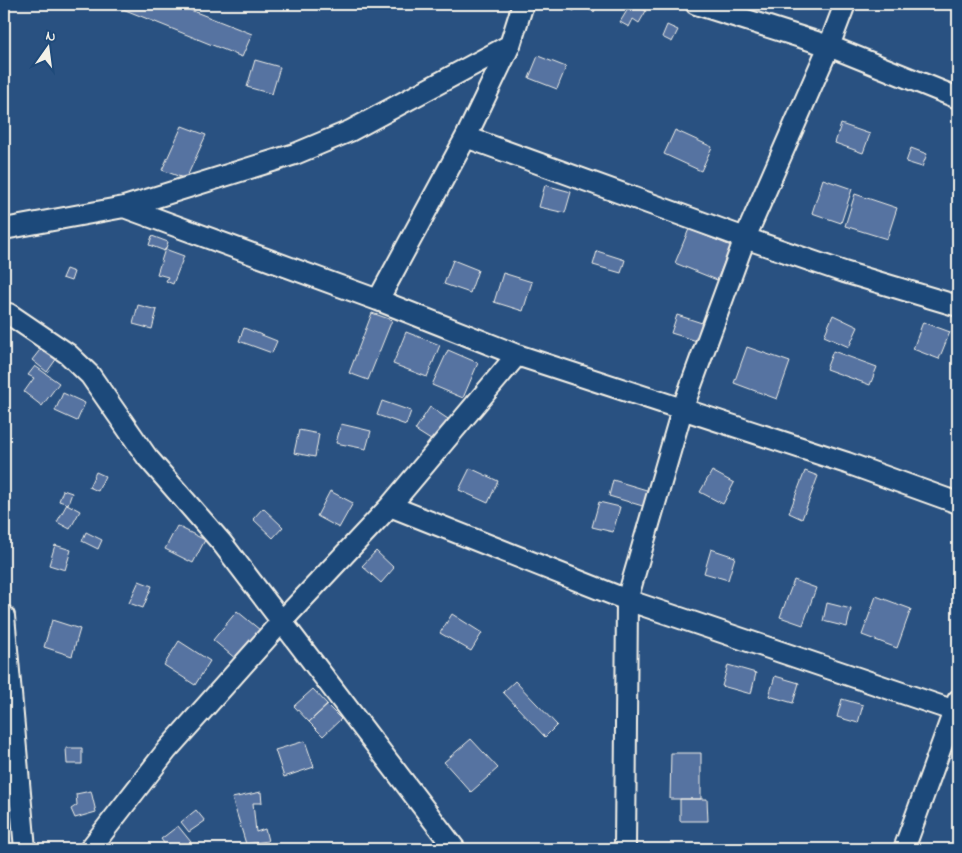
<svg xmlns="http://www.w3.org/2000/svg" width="962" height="853" viewBox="0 0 962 853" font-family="'Indie Flower',sans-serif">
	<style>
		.building { fill: #5773a1; stroke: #f4f1e8 }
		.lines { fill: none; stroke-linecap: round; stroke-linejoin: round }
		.street-casing { stroke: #f4f1e8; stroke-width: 24 }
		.street { stroke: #1f4a7a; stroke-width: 20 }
	</style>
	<rect width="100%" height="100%" fill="#295181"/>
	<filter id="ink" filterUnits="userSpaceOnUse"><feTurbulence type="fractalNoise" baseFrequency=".02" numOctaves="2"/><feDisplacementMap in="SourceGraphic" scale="10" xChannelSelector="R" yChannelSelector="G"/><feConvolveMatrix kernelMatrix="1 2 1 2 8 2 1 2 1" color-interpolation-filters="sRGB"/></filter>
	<g filter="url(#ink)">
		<path class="building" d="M120,4H175L252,34L242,57L118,7Z
			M568,4H578L574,11L566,7Z
			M578,4H598L594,12Z
			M631,4H634L646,11L639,23L633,19L629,27L620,22Z
			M667,25L678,30L672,42L662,37Z
			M538,56L566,67L557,89L529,78Z
			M255,60L280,67L272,94L247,87Z
			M841,124L870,134L863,153L835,143Z
			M182,126L206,135L186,179L162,170Z
			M675,130L712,147L701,171L664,154Z
			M911,148L927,154L922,167L906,162Z
			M823,179L852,189L841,223L812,213Z
			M545,185L571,192L565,213L539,207Z
			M855,194L897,208L887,239L845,226Z
			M689,229L731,246L717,280L675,263Z
			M152,236L168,242L165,251L149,245Z
			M165,249L184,256L173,284L166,281L168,277L157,274Z
			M597,251L625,260L621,273L593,265Z
			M453,260L478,270L470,293L444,284Z
			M66,269L74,272L71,281L62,278Z
			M503,273L532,282L523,311L494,302Z
			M138,305L157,310L152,329L133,324Z
			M372,313L392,320L368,380L349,373Z
			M677,315L702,323L697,341L671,333Z
			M833,315L858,327L849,347L824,336Z
			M923,322L950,332L939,359L913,349Z
			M244,328L277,341L272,353L239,341Z
			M406,332L440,345L427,377L393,364Z
			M43,346L57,358L47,372L32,360Z
			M747,347L790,362L777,399L734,383Z
			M448,350L478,363L463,398L432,385Z
			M833,351L877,367L870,385L826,369Z
			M35,366L59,383L42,406L24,392L34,378L28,375Z
			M63,393L85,403L77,421L55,411Z
			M382,401L411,411L406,425L377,415Z
			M430,407L448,419L434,442L415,430Z
			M341,424L371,431L366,449L336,443Z
			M299,430L319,434L315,457L294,453Z
			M470,468L498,481L488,503L459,490Z
			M712,471L734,483L723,504L700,492Z
			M805,471L818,476L802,519L789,513Z
			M96,472L105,476L98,491L89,487Z
			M613,480L650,491L646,507L609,496Z
			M63,490L72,493L68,504L59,501Z
			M330,491L353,503L339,528L317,516Z
			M599,502L620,507L613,532L592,527Z
			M67,504L80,511L70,529L57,522Z
			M263,508L283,527L273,538L253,519Z
			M177,526L205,540L193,563L165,549Z
			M86,532L102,540L98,549L82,541Z
			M55,545L71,550L65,570L49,565Z
			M711,549L735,557L728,580L704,573Z
			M376,551L394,568L381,583L362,566Z
			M794,580L816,588L803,625L780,617Z
			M139,581L152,586L143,608L129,603Z
			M876,596L911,609L897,648L862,635Z
			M827,603L851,609L847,627L823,621Z
			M237,611L260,630L236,659L213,640Z
			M452,614L482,633L471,651L440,633Z
			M52,620L80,629L72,656L44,647Z
			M179,641L210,661L195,685L164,665Z
			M728,665L756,673L751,694L722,686Z
			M775,676L799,683L793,703L769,696Z
			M515,681L557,725L545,737L503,692Z
			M313,689L328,705L309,722L294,706Z
			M842,699L863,705L858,723L837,717Z
			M327,705L341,719L323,736L309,722Z
			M471,739L498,768L471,792L444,762Z
			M305,741L314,767L284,777L275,750Z
			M66,748H82V764H67Z
			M671,753H701V799H670Z
			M91,791L96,812L75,818L71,809L77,805L76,794Z
			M261,792L262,803H253L256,832L265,829L268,841L246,844L232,798Z
			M680,799H707L708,821H680Z
			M196,810L205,821L189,832L181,822Z
			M178,826L191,842L184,849H168L161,839Z"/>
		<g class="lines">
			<defs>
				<path id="street" d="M696,4L829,46L958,98
					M466,137L745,238L844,272L958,306
					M124,207L378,300L517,355L847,463L958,503
					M4,229L124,207L295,154L350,131L510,45
					M378,300L466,137L510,45L523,4
					M4,313L9,314L68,354L90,375L147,457L222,543L455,849
					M390,506L627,600L958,712
					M4,616L25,849
					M90,849L167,750L282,621L390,506L517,355
					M625,849L627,600L682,410L745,238L829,46L845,4
					M904,849L958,700"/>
			</defs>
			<use href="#street" class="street-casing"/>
			<use href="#street" class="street"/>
		</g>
	</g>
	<rect width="962" height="853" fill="none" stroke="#1f4a7a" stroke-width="20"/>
	<rect x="10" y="10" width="942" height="833" fill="none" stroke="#f4f1e8" stroke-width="2" filter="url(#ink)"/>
	<g transform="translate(48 48) rotate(14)" stroke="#1f4a7a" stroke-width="4" paint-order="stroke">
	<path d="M0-4L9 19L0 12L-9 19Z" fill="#f4f1e8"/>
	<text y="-8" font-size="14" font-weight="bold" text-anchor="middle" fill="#f4f1e8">N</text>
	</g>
</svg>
